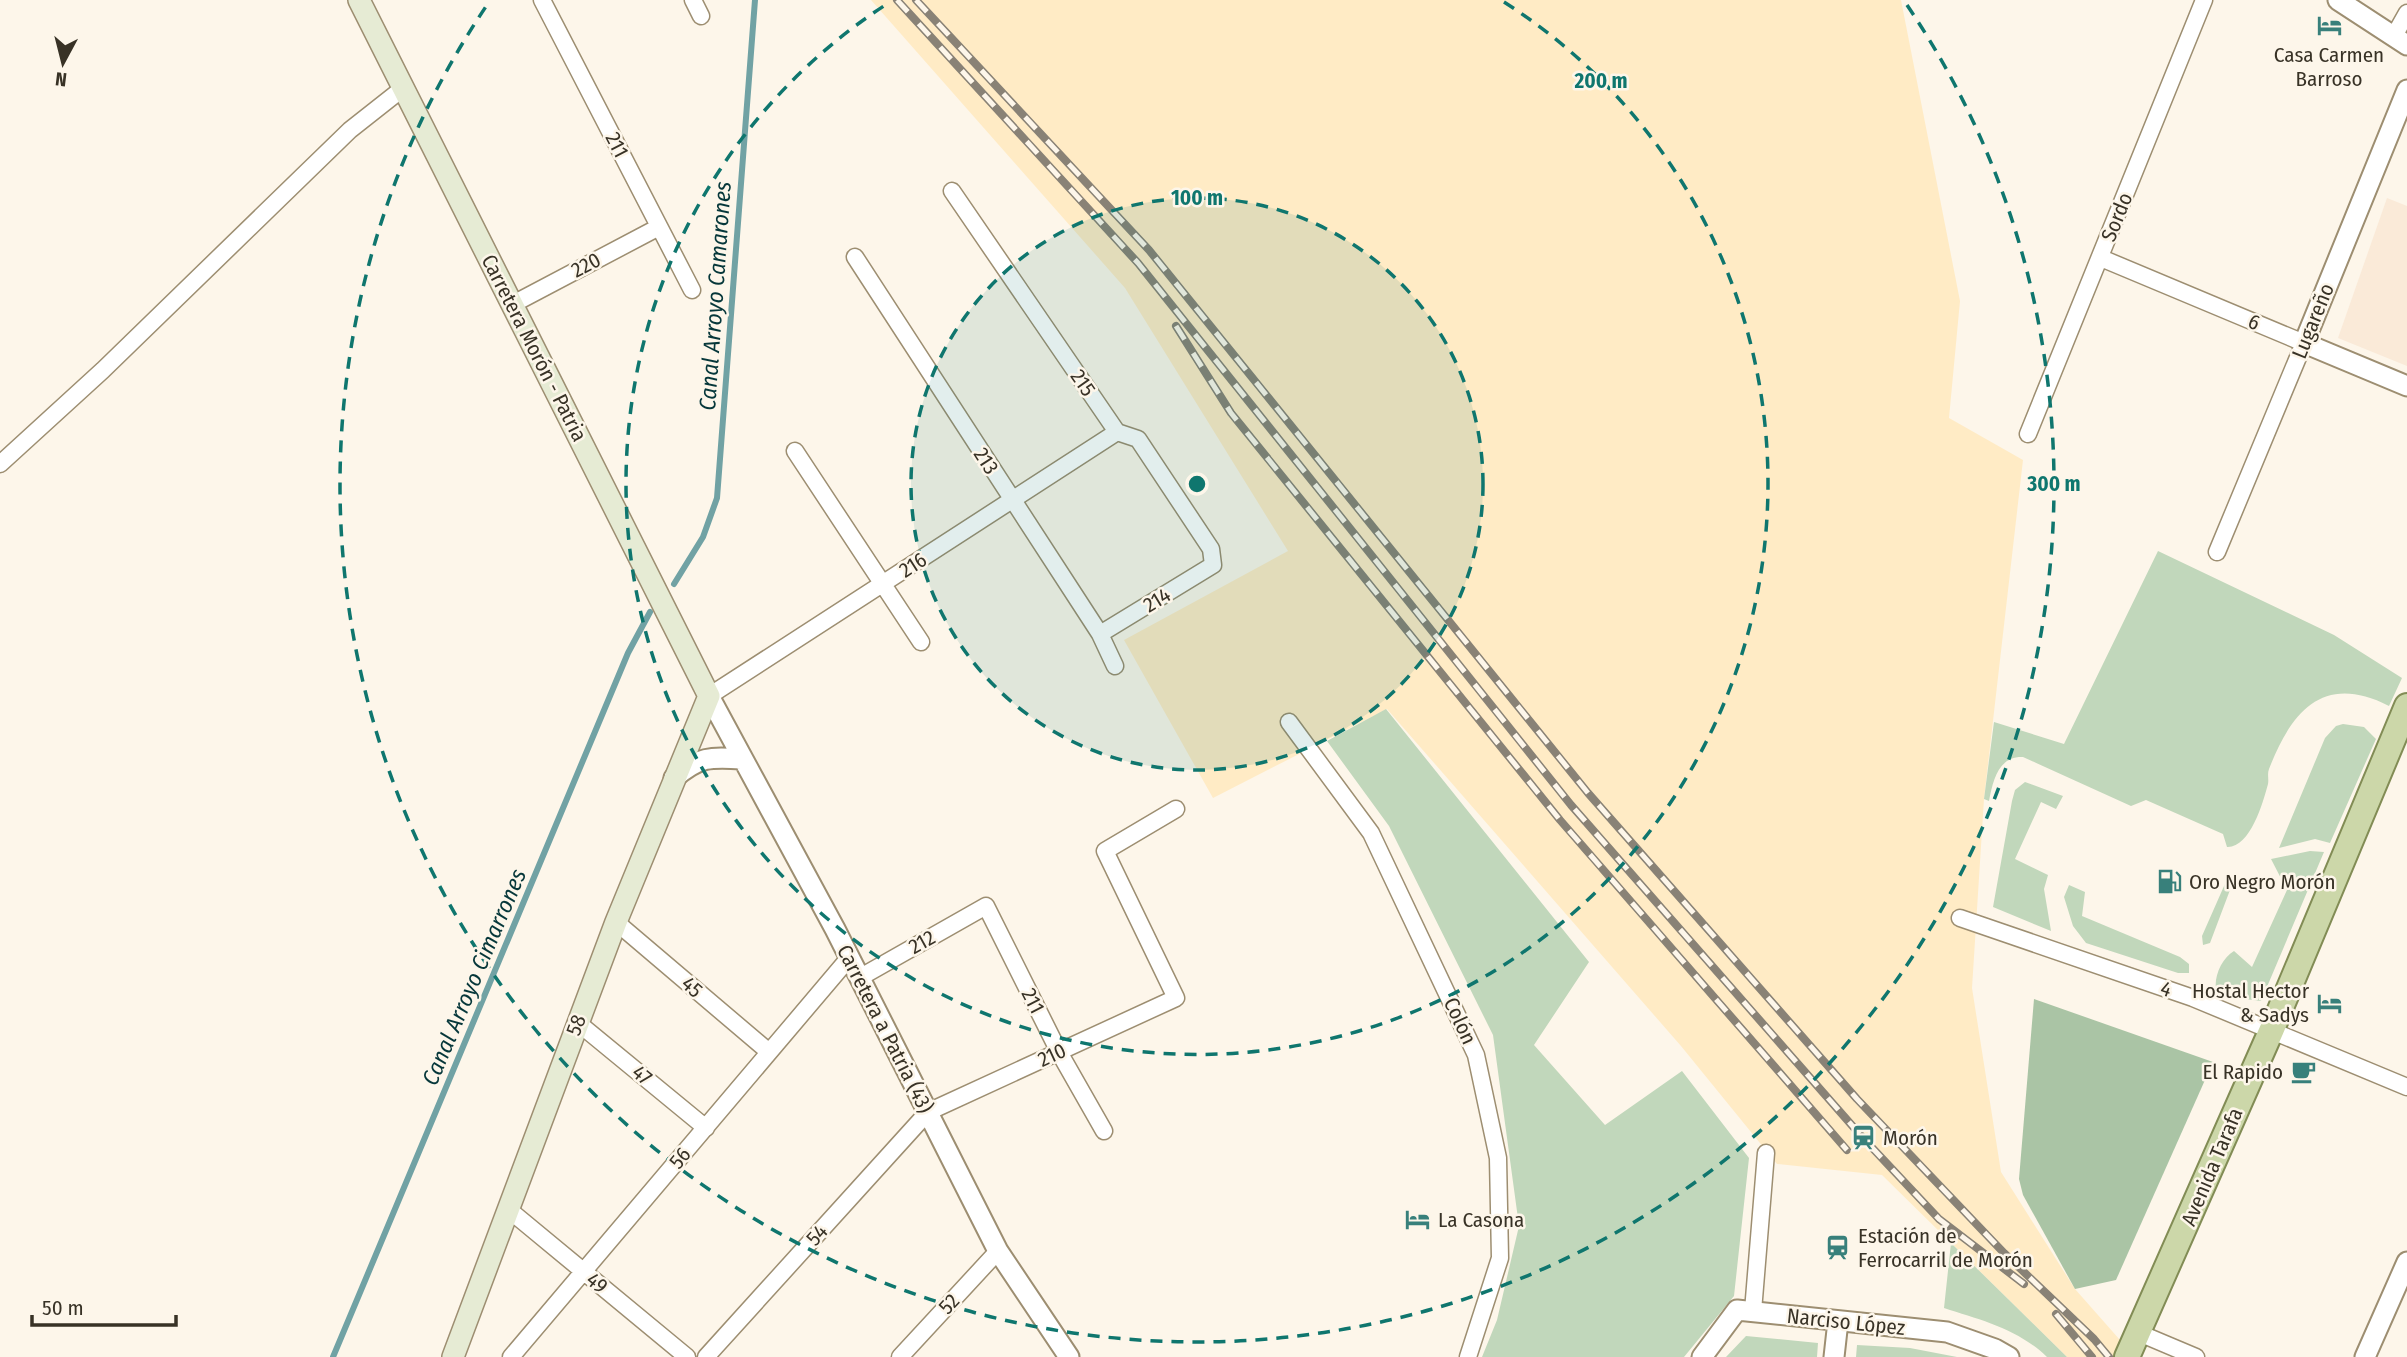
<svg xmlns="http://www.w3.org/2000/svg" width="2407" height="1357" viewBox="0 0 2407 1357" font-family="'Fira Sans Condensed',sans-serif">
	<style>
		.built { fill: #ffebc5 }
		.education { fill: #faead8 }
		.green { fill: #c1d7bb }
		.forest { fill: #aac4a5 }
		.lines { fill: none; stroke-linecap: round; stroke-linejoin: round }
		.stream { stroke: #71a2a4; stroke-width: 6 }
		.minor-casing { stroke: #9d8e71; stroke-width: 19 }
		.tertiary-casing { stroke: #9d8e71; stroke-width: 23 }
		.secondary-casing { stroke: #9d8e71; stroke-width: 24 }
		.primary-casing { stroke: #828c55; stroke-width: 28 }
		.minor { stroke: #fff; stroke-width: 16 }
		.tertiary { stroke: #fff; stroke-width: 19 }
		.secondary { stroke: #e6ebd4; stroke-width: 21 }
		.primary { stroke: #ccd7a9; stroke-width: 24 }
		.rail-casing { stroke: #898276; stroke-width: 8 }
		.rail { stroke: #fdf6ea; stroke-width: 5; stroke-dasharray: 16; stroke-linecap: butt }
		.ring { fill: none; stroke: #0f766e; stroke-width: 3.5; stroke-dasharray: 12 9 }
		.labels { text-anchor: middle; stroke-width: 5; stroke-linejoin: round; paint-order: stroke }
		.poi-label { font-size: 21px; fill: #383226; stroke: #fdf6ea; text-anchor: start }
		.street-label { font-size: 21px; fill: #383226; stroke: #fdf6ea }
		.water-label { font-size: 23px; font-style: italic; fill: #06373a; stroke: #fdf6ea }
		.centre { fill: #0f766e; stroke: #fdf6ea; stroke-width: 3.5 }
		.ring-label { font-size: 21px; text-anchor: middle; font-weight: bold; fill: #0f766e; stroke: #fdf6ea; stroke-width: 5; stroke-linejoin: round; paint-order: stroke }
	</style>
	<rect width="100%" height="100%" fill="#fdf6ea"/>
	<path class="built" d="M871,0H1901L1960,301L1949,418L2023,460L1984,799L1972,988L2001,1172L2075,1289L2135,1357H2067L1882,1175L1777,1164L1681,1046L1387,709L1213,798L1124,640L1288,551L1125,288Z"/>
	<path class="education" d="M2387,198L2407,206V366L2338,338Z"/>
	<path class="green" d="M2158,551L2334,635L2402,678L2389,706C2324,673 2292,710 2269,769C2267,774 2269,779 2268,784C2263,803 2250,848 2227,847L2223,834L2146,800L2131,806L2023,757C1998,756 1993,781 1989,801L1984,799L1994,722L2064,744Z
		M1386,709L1589,962L1534,1045L1605,1125L1682,1071L1749,1158L1734,1296L1684,1357H1482L1497,1320L1519,1226L1493,1035L1389,826L1327,741Z
		M2343,724L2364,727L2376,739L2330,843L2315,839L2279,848L2325,738L2336,726Z
		M2025,782L2063,796L2056,809L2041,802L2015,859L2048,875L2044,889L2051,931L1993,907L2012,801L2015,790Z
		M2310,851L2324,852L2261,1001L2244,999L2216,989C2214,976 2222,958 2234,951L2252,967L2287,890L2271,859Z
		M2228,877L2235,879L2237,884L2230,890L2210,943L2203,945L2202,936Z
		M2069,885L2085,892L2082,916L2180,957L2189,964V973H2178L2086,943L2073,926L2064,897Z
		M1951,1243L2067,1357H2047C2018,1329 1981,1320 1944,1308Z
		M1746,1336L1818,1343L1817,1357H1726Z
		M1857,1345L1910,1348L1957,1357H1856Z"/>
	<path class="forest" d="M2034,999L2213,1062L2116,1280L2075,1289L2023,1195L2019,1179Z"/>
	<g class="lines">
		<path class="stream" d="M674,584L703,537L717,498L755,0
			M333,1357L628,653L650,612"/>
		<defs>
			<path id="minor" d="M542,0L692,290
				M693,0L701,16
				M2394,36L2407,13
				M952,191L1117,432L1138,439L1211,549L1213,565L1100,634
				M855,257L1100,634L1115,666
				M2101,258L2304,343L2217,552
				M513,304L659,227
				M2028,434L2204,0
				M795,451L921,642
				M0,464L103,370L350,130L402,89
				M709,696L1117,432
				M1289,722L1371,833L1476,1055L1498,1158L1500,1258L1468,1357
				M1960,918L2193,998L2407,1087
				M616,922L769,1052
				M859,978L986,906L1059,1052L1104,1131
				M577,1022L706,1128
				M508,1209L687,1357
				M1753,1311L1766,1153
				M2139,1333L2196,1357
				M511,1357L849,958
				M706,1357L928,1112L1176,998L1105,851L1176,809
				M900,1357L998,1251"/>
			<path id="tertiary" d="M2338,0L2407,45
				M2407,90L2304,343L2407,386
				M709,696L835,929L998,1251L1069,1357
				M674,778C700,756 710,757 743,759
				M1702,1357L1737,1310L1947,1332L1995,1349L2009,1357
				M1834,1357L1838,1321
				M2365,1357L2407,1262"/>
			<path id="secondary" d="M359,0L709,696L616,922L453,1357"/>
			<path id="primary" d="M2127,1357L2272,1029L2407,706"/>
		</defs>
		<use href="#minor" class="minor-casing"/>
		<use href="#tertiary" class="tertiary-casing"/>
		<use href="#secondary" class="secondary-casing"/>
		<use href="#primary" class="primary-casing"/>
		<use href="#minor" class="minor"/>
		<use href="#tertiary" class="tertiary"/>
		<use href="#secondary" class="secondary"/>
		<use href="#primary" class="primary"/>
		<defs>
			<path id="rail" d="M897,0L1138,263L1571,805L1863,1138L1939,1219L2024,1284
				M916,0L1149,250L1588,793L1857,1099L2004,1253L2094,1339L2109,1357
				M1176,326L1231,413L1560,820L1847,1150
				M2056,1314L2092,1357"/>
		</defs>
		<use href="#rail" class="rail-casing"/>
		<use href="#rail" class="rail"/>
	</g>
	<circle cx="1197" cy="484" r="286" fill="#0f766e" fill-opacity=".12"/>
	<g class="ring">
		<circle cx="1197" cy="484" r="286"/>
		<path d="M1504 2A571 571 0 1 1 890 2"/>
		<path d="M1907 5A857 857 0 1 1 487 5"/>
	</g>
	<defs>
		<symbol id="hotel-bare" viewBox="-9 -9 18 18"><path d="M-6-4.5h1.5V1H6V5H4.5V3h-9V5H-6ZM-4 0a1.8 1.8 0 1 1 3.6 0ZM.5 0V-2.5h3Q6-2.5 6 0Z" fill="#38807b" stroke="#fdf6ea" stroke-width="2.5" paint-order="stroke"/></symbol>
		<symbol id="fuel-bare" viewBox="-9 -9 18 18"><path d="M-5.5-6h7V0h2V4h1.3V-2.5L3-4.5l.8-.8L6-3V5H2.5V1h-1V6h-7ZM-4.2-4.7v3.2H.2V-4.7Z" fill="#38807b" stroke="#fdf6ea" stroke-width="2.5" paint-order="stroke"/></symbol>
		<symbol id="cafe-bare" viewBox="-9 -9 18 18"><path d="M-5.5-4.5H6V0H3Q3 3.5 0 3.5H-2.5Q-5.5 3.5-5.5 0ZM3-3.2v2h1.7v-2ZM-6 4.5H4V6H-6Z" fill="#38807b" stroke="#fdf6ea" stroke-width="2.5" paint-order="stroke"/></symbol>
		<symbol id="station-bare" viewBox="-9 -9 18 18"><path d="M-3-6H3Q5-6 5-4V2Q5 4 3 4L4.5 6H3L1.5 4h-3L-3 6H-4.5L-3 4Q-5 4-5 2V-4Q-5-6-3-6ZM-3.5-4v3h7v-3ZM-3.5 1v1.5H-2V1ZM2 1v1.5H3.5V1Z" fill="#38807b" stroke="#fdf6ea" stroke-width="2.5" paint-order="stroke"/></symbol>
	</defs>
	<g fill-rule="evenodd">
		<use href="#hotel-bare" x="2312" y="8" width="35" height="35"/>
		<use href="#fuel-bare" x="2152" y="864" width="35" height="35"/>
		<use href="#hotel-bare" x="2312" y="986" width="35" height="35"/>
		<use href="#cafe-bare" x="2286" y="1054" width="35" height="35"/>
		<use href="#station-bare" x="1846" y="1120" width="35" height="35"/>
		<use href="#hotel-bare" x="1400" y="1202" width="35" height="35"/>
		<use href="#station-bare" x="1820" y="1230" width="35" height="35"/>
	</g>
	<g class="labels">
		<g class="poi-label">
			<text x="2329" y="62" text-anchor="middle">Casa Carmen<tspan x="2329" dy="24">Barroso</tspan></text>
			<text x="2189" y="889">Oro Negro Morón</text>
			<text x="2309" y="998" text-anchor="end">Hostal Hector<tspan x="2309" dy="24">&amp; Sadys</tspan></text>
			<text x="2283" y="1079" text-anchor="end">El Rapido</text>
			<text x="1883" y="1145">Morón</text>
			<text x="1438" y="1227">La Casona</text>
			<text x="1858" y="1243">Estación de<tspan x="1858" dy="24">Ferrocarril de Morón</tspan></text>
		</g>
		<g class="street-label">
			<text transform="translate(617 145) rotate(63)" y="7">211</text>
			<text transform="translate(2117 217) rotate(-68)" y="7">Sordo</text>
			<text transform="translate(586 265) rotate(-28)" y="7">220</text>
			<text transform="translate(2313 321) rotate(-68)" y="7">Lugareño</text>
			<text transform="translate(2254 322) rotate(23)" y="7">6</text>
			<text transform="translate(534 348) rotate(63)" y="7">Carretera Morón - Patria</text>
			<text transform="translate(1083 383) rotate(55)" y="7">215</text>
			<text transform="translate(986 461) rotate(57)" y="7">213</text>
			<text transform="translate(913 565) rotate(-33)" y="7">216</text>
			<text transform="translate(1157 600) rotate(-31)" y="7">214</text>
			<text transform="translate(922 942) rotate(-29)" y="7">212</text>
			<text transform="translate(692 987) rotate(41)" y="7">45</text>
			<text transform="translate(2166 989) rotate(19)" y="7">4</text>
			<text transform="translate(1033 1001) rotate(63)" y="7">211</text>
			<text transform="translate(1460 1021) rotate(65)" y="7">Colón</text>
			<text transform="translate(576 1025) rotate(-69)" y="7">58</text>
			<text transform="translate(885 1029) rotate(63)" y="7">Carretera a Patria (43)</text>
			<text transform="translate(1052 1055) rotate(-25)" y="7">210</text>
			<text transform="translate(642 1075) rotate(39)" y="7">47</text>
			<text transform="translate(680 1158) rotate(-50)" y="7">56</text>
			<text transform="translate(2212 1167) rotate(-67)" y="7">Avenida Tarafa</text>
			<text transform="translate(817 1235) rotate(-48)" y="7">54</text>
			<text transform="translate(597 1283) rotate(39)" y="7">49</text>
			<text transform="translate(949 1304) rotate(-47)" y="7">52</text>
			<text transform="translate(1846 1322) rotate(6)" y="7">Narciso López</text>
		</g>
		<g class="water-label">
			<text transform="translate(715 296) rotate(-86)" y="8">Canal Arroyo Camarones</text>
			<text transform="translate(474 977) rotate(-67)" y="8">Canal Arroyo Cimarrones</text>
		</g>
	</g>
	<circle cx="1197" cy="484" r="10" class="centre"/>
	<g class="ring-label">
		<text x="1601" y="88">200 m</text>
		<text x="1197" y="205">100 m</text>
		<text x="2054" y="491">300 m</text>
	</g>
	<g transform="translate(63 63) rotate(187)" stroke="#fdf6ea" stroke-width="5" paint-order="stroke">
	<path d="M0-5L12 26L0 18L-12 26Z" fill="#383226"/>
	<text y="-10" font-size="19" font-weight="bold" text-anchor="middle" fill="#383226">N</text>
	</g>
	<path d="M32 1315v10h144v-10" fill="none" stroke="#383226" stroke-width="3.5"/>
	<text x="42" y="1315" font-size="21" fill="#383226" stroke="#fdf6ea" stroke-width="5" paint-order="stroke">50 m</text>
</svg>
